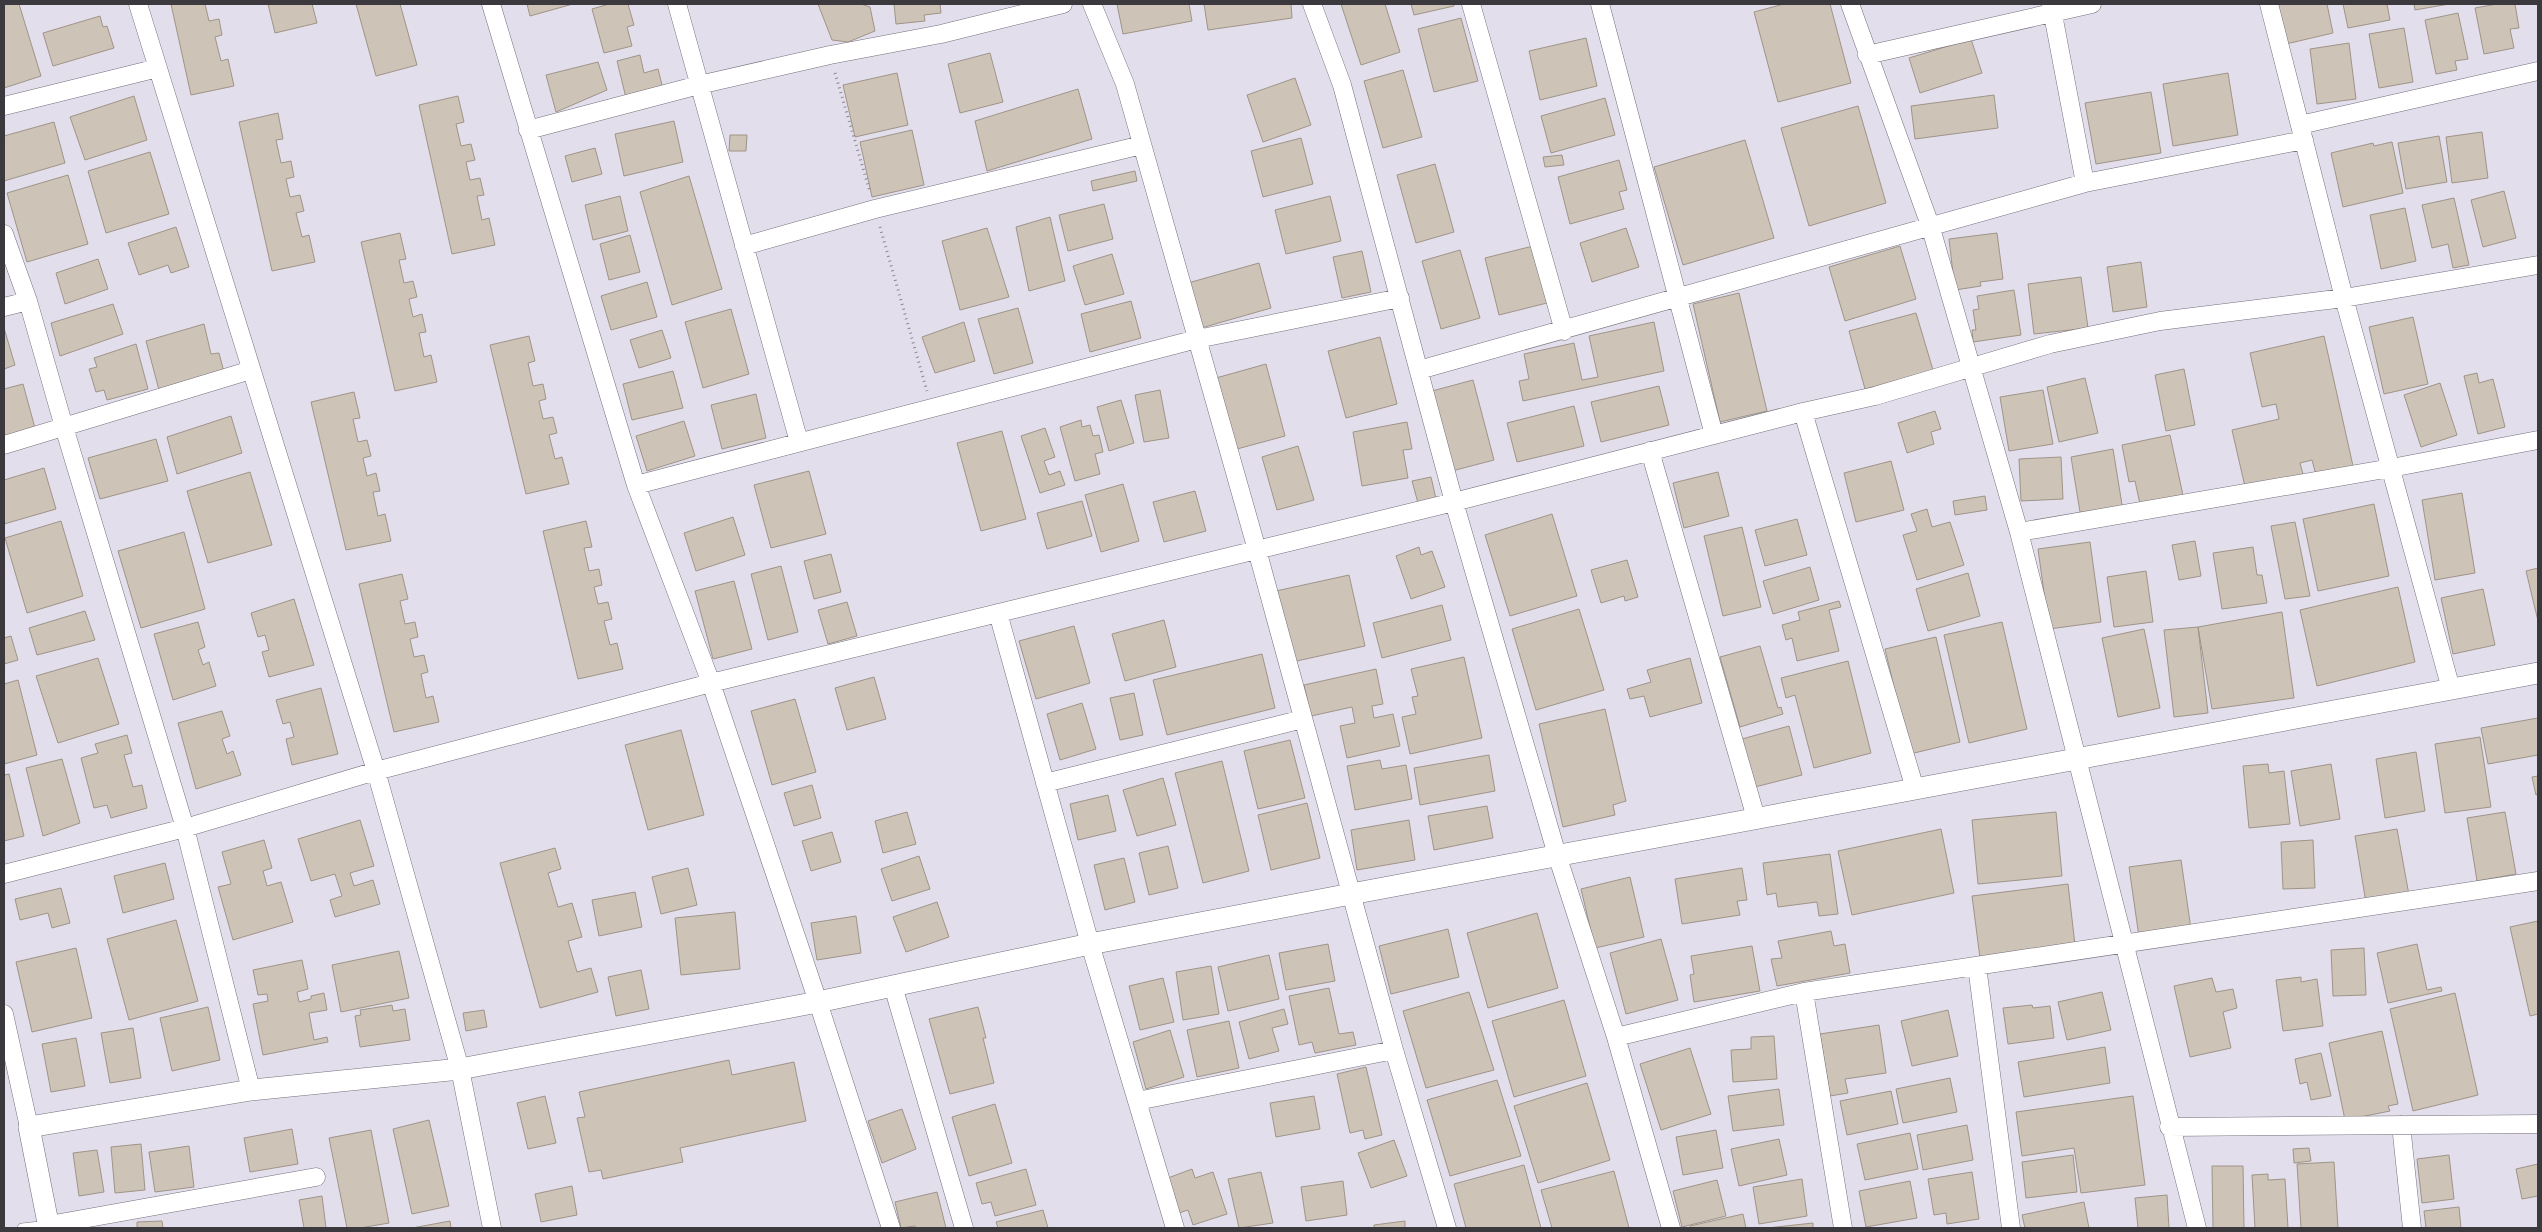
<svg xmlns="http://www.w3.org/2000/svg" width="2542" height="1232" viewBox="0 0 2542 1232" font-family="'Times New Roman',serif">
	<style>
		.building { fill: #cec3b7; stroke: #9e9488 }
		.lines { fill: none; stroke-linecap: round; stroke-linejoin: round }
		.service-casing { stroke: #75707d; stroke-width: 10 }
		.minor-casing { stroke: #75707d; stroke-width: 19 }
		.tertiary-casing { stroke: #75707d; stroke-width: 22 }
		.path { stroke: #8b8791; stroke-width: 3; stroke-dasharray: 1 4; stroke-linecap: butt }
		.service { stroke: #fff; stroke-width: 9 }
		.minor { stroke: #fff; stroke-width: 18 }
		.tertiary { stroke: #fff; stroke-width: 21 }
	</style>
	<rect width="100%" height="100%" fill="#e3deec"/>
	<path class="building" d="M4,4H19L41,76L4,88Z
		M171,4H205L209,21L219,19L222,35L215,37L221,61L228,59L234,86L191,95Z
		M268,4H312L317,23L275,33Z
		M356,4H400L417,65L376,76Z
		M527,4H573L530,16Z
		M609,4H628L634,25L627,27L632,46L604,53L592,9Z
		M818,4H861L870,7L875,31L848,42L832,40Z
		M894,4H940L941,13L924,15L925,21L896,24Z
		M1117,4H1189L1192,21L1123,34Z
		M1204,4H1291L1292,18L1208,30Z
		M1341,4H1385L1400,52L1361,65Z
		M1411,4H1454V6L1414,15Z
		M1784,4H1830L1851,83L1778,102L1754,12Z
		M2277,4H2327L2333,33L2286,44Z
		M2343,4H2387L2390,20L2348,28Z
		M2414,4H2449L2415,10Z
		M2497,4H2515L2519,28L2510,29L2514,48L2484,54L2475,8Z
		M2458,13L2468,59L2455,61L2457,70L2436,74L2425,20Z
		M100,16L103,27L107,26L114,48L53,66L43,33Z
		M1461,18L1478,81L1434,92L1418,29Z
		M2404,28L2413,82L2379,88L2369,34Z
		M1586,38L1597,86L1540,100L1529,51Z
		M1971,39L1982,73L1920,93L1909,58Z
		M2349,43L2356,99L2317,104L2310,49Z
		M990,53L1003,102L960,113L948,64Z
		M640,55L644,73L658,69L663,89L626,98L617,61Z
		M598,62L607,90L556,112L546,75Z
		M1403,70L1422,137L1383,148L1364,81Z
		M897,73L908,125L855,137L843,85Z
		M2228,73L2238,135L2173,146L2163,84Z
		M1295,78L1311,125L1263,142L1247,95Z
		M1078,89L1092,139L987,171L975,121Z
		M2151,92L2161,153L2096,164L2085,103Z
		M1994,95L1998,128L1915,139L1911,106Z
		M134,96L147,140L85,160L70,117Z
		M458,96L464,122L456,124L461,146L471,144L475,160L466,162L470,180L480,178L484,195L477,196L482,220L489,218L495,245L452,254L419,105Z
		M1605,98L1615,135L1551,153L1541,116Z
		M1858,106L1886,203L1809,226L1781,128Z
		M278,113L283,139L276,140L281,163L291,161L294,177L286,179L290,197L300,195L304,211L296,213L302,237L309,235L315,262L272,271L239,122Z
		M674,121L683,162L624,176L615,134Z
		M54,122L65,163L4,181V136Z
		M912,130L924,185L872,197L860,142Z
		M2482,132L2488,178L2452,183L2446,137Z
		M730,135H747L746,151H729Z
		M2439,136L2447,182L2406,189L2398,143Z
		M1301,138L1313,184L1263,197L1251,151Z
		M1745,140L1774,238L1683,265L1654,167Z
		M2392,142L2403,193L2343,207L2331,153L2373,143L2374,146Z
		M595,148L602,174L572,182L565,156Z
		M150,152L169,214L106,233L88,171Z
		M1562,155L1564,165L1545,167L1543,157Z
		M1619,160L1627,190L1619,192L1624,209L1570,224L1558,177Z
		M1435,164L1454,232L1416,243L1397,175Z
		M1135,171L1137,181L1093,191L1091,181Z
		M68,175L88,244L27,262L7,193Z
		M689,176L722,289L672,305L640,192Z
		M2504,191L2516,238L2483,247L2471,200Z
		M620,196L628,231L593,240L585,205Z
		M1330,196L1341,241L1286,254L1275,210Z
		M2454,198L2469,265L2453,268L2448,244L2432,248L2422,205Z
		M1104,204L1113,239L1068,251L1059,215Z
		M2405,208L2416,261L2381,269L2370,215Z
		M1050,217L1065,281L1029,291L1016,227Z
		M176,227L189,267L171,273L168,265L139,275L128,243Z
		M987,228L1009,297L960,310L942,241Z
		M1626,228L1639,267L1592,282L1580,243Z
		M400,233L406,259L399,260L404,283L413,281L417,297L409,299L413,317L422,314L426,332L419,333L424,357L431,355L437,382L395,391L361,242Z
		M1997,233L2003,279L1980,282L1981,286L1955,290L1949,239Z
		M630,235L640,272L609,280L600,244Z
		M1533,246L1547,303L1499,315L1485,258Z
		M1900,246L1916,299L1845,321L1829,267Z
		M1460,250L1480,318L1441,329L1422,261Z
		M1362,251L1371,292L1342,298L1333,257Z
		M1112,254L1124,294L1085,305L1073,266Z
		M98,259L108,289L65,304L56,273Z
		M2141,262L2147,307L2113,312L2107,267Z
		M1259,263L1271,308L1201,328L1188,283Z
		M2081,277L2088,328L2034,334L2028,284Z
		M647,282L657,317L611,330L601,296Z
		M2014,290L2021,335L1973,342L1972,330H1976L1973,310L1979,309L1977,296Z
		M1739,293L1767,411L1720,422L1693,304Z
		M1131,301L1141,338L1090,352L1081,314Z
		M113,304L123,334L60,356L51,323Z
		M1018,308L1033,363L994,374L978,319Z
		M731,309L749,374L703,388L685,322Z
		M1916,313L1933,370L1865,389L1849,331Z
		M2413,317L2428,384L2384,394L2369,327Z
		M964,322L975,361L935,373L922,337Z
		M1654,322L1664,371L1523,401L1519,381L1529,379L1524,354L1574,343L1582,380L1598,377L1589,336Z
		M204,324L211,354L219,353L224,372L159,390L146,341Z
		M4,328L15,365L4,369Z
		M662,330L671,358L639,368L630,340Z
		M529,336L535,361L528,363L533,386L543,384L546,399L539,401L543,419L553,417L557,433L549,435L555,459L562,457L569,484L526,494L490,345Z
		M2324,336L2353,466L2316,475L2312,460L2300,463L2304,478L2246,491L2232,430L2279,419L2276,404L2262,407L2250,353Z
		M1380,337L1397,404L1346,418L1328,351Z
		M136,344L148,389L107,400L104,390L96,392L89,369L97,367L94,358Z
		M1266,364L1285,436L1237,449L1216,378Z
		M2184,369L2195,425L2166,431L2155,375Z
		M673,371L683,408L632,420L623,384Z
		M2477,373L2479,383L2493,379L2505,427L2478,434L2464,376Z
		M2085,378L2098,433L2059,442L2047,387Z
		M1473,380L1494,460L1452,471L1432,391Z
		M2440,383L2457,435L2421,447L2404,395Z
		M23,384L35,428L4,437V389Z
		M1659,386L1669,425L1601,442L1591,402Z
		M1160,390L1169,438L1144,442L1135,395Z
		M2043,390L2053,444L2009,451L2000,397Z
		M354,392L360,418L353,419L358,442L367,440L371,456L363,458L367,476L376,473L380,491L373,492L378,516L385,514L391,541L346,550L311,402Z
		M756,394L766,438L722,449L711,405Z
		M1121,400L1134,443L1109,451L1097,407Z
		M1574,406L1584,446L1517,462L1507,423Z
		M1935,411L1941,429L1931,432L1934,444L1907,453L1898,423Z
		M231,416L242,453L177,474L167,437Z
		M1081,420L1082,427L1090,425L1093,436L1099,435L1103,452L1095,454L1100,474L1075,481L1060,427Z
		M684,421L695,456L647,471L636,436Z
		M1407,422L1412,449L1403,450L1408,478L1362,486L1353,432Z
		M1045,428L1055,457L1044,461L1049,475L1060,471L1065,485L1040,493L1021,436Z
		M1002,431L1026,519L981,531L957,443Z
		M2170,435L2184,500L2141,509L2135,481L2129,482L2122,445Z
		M156,439L168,481L100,499L88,458Z
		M1298,446L1314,500L1277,510L1262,457Z
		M2113,449L2123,511L2081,518L2071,457Z
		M2061,457L2063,499L2021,501L2019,459Z
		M1891,461L1904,510L1856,522L1844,473Z
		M44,468L56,509L4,524V480Z
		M809,471L826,534L771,548L754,485Z
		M250,472L272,545L208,563L187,491Z
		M1718,472L1729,516L1684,528L1673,483Z
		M1431,477L1436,499L1418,503L1412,481Z
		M1123,484L1139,541L1101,552L1085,495Z
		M1195,491L1206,531L1164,542L1153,502Z
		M2462,493L2475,573L2435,580L2422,500Z
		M1985,496L1987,510L1955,515L1953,501Z
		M1082,501L1092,536L1047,549L1037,513Z
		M2374,504L2389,576L2318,591L2303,519Z
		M1927,509L1932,527L1950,522L1964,565L1917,580L1903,535L1917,531L1911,514Z
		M1552,514L1577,596L1510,616L1485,535Z
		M733,517L745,555L696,571L684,533Z
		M1797,519L1807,555L1765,566L1755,530Z
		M61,521L83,596L27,613L5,538Z
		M586,521L592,547L584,548L589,571L599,569L602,585L594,587L598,604L608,602L612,619L604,621L610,645L617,643L623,669L578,679L543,531Z
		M2295,522L2310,596L2285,599L2271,526Z
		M1742,527L1761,607L1723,616L1704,536Z
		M184,532L205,609L141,628L118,551Z
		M2195,541L2201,576L2179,580L2172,545Z
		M2090,542L2101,622L2049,629L2038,549Z
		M1419,547L1421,555L1432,551L1445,587L1411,599L1396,556Z
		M2253,547L2257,575H2262L2267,603L2222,609L2213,553Z
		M831,554L841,592L814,599L804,561Z
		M1627,560L1638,597L1625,601L1624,596L1601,603L1591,570Z
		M781,566L798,632L768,640L751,574Z
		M1810,567L1819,600L1773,614L1763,581Z
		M2538,568V621L2526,571Z
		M2146,571L2153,622L2114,627L2107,577Z
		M1968,573L1980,616L1928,631L1916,589Z
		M402,574L408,599L400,601L405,624L415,622L418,637L410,639L414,657L424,655L428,672L421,674L426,698L433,696L439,722L394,732L359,584Z
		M1349,575L1365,646L1292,662L1276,591Z
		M734,581L752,649L713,659L695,591Z
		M2398,587L2415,662L2317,686L2300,610Z
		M2483,589L2495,645L2453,654L2441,598Z
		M294,599L314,665L269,677L262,652L269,650L265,635L258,637L251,613Z
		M1839,601L1841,607L1829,610L1839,651L1797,661L1792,638L1786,640L1782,625L1800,620L1798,612Z
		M847,602L857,636L828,644L818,610Z
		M1442,605L1451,640L1382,658L1373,623Z
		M1579,609L1604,690L1536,710L1512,629Z
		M85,611L95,640L37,655L29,628Z
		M2282,612L2294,698L2212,709L2198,627Z
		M1164,620L1176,667L1125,681L1112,634Z
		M198,622L205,647L198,650L203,665L209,662L216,686L173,700L154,634Z
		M2002,622L2027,729L1969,743L1944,635Z
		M1074,626L1090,683L1036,699L1019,641Z
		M2198,627L2208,713L2174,717L2164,630Z
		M2144,629L2160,708L2118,717L2102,638Z
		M11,636L18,660L4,664V638Z
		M1936,637L1960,742L1910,754L1885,649Z
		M1760,646L1778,708L1781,707L1783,714L1740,727L1720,657Z
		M1262,654L1275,708L1167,735L1153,680Z
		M1464,657L1482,738L1410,754L1402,717L1416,714L1412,697L1418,696L1411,669Z
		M98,658L119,724L58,743L36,676Z
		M1690,658L1702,703L1650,717L1644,696L1630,699L1627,689L1651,682L1647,670Z
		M1848,661L1871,753L1814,768L1795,695L1786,698L1781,678Z
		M1376,669L1383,704L1372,706L1374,718L1393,714L1400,746L1347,758L1340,726L1355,723L1352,707L1311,716L1304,685Z
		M874,677L886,719L847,730L835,688Z
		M18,680L37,755L4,764V684Z
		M321,688L338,754L292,765L286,739L294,737L290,722L283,724L276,700Z
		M1134,693L1143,735L1120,740L1110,698Z
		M795,699L816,772L772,785L751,711Z
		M1082,703L1096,749L1060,760L1047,714Z
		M1605,709L1626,801L1613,805L1615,815L1563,827L1539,724Z
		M222,711L230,736L222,739L227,754L233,751L241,775L196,789L178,723Z
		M2538,718V755L2488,764L2481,728Z
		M1789,726L1802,775L1755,787L1742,739Z
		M681,730L704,815L648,830L625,745Z
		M127,735L132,753L124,755L133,787L142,785L147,808L111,818L107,805L94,808L81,758L98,753L95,744Z
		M2480,737L2491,807L2445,813L2435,744Z
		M1290,740L1305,798L1258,809L1244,751Z
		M2416,752L2425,811L2385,818L2376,759Z
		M1489,755L1495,791L1420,805L1414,768Z
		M62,759L80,823L43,836L26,768Z
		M1380,760L1382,769L1406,765L1412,799L1355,810L1347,766Z
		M1222,761L1249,871L1203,883L1175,773Z
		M2268,764L2269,773L2284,771L2290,824L2249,828L2243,766Z
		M2331,764L2340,819L2300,826L2291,771Z
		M9,774L24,836L4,841V775Z
		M2538,776V794L2536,795L2532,777Z
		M1163,778L1176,825L1137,836L1123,790Z
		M812,785L821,818L794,826L784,793Z
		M1108,795L1116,831L1078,840L1070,804Z
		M1307,803L1320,858L1271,870L1258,815Z
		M1487,806L1493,838L1434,850L1428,816Z
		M907,812L916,844L883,853L875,821Z
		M2056,812L2062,876L1978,884L1972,820Z
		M2505,812L2516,874L2477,881L2467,818Z
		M360,820L374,866L350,873L354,886L373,880L380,904L335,917L330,900L342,896L335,874L311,881L298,839Z
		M1409,820L1415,860L1357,870L1351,830Z
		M1941,829L1954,893L1852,915L1838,851Z
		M2397,829L2409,895L2366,903L2355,836Z
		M832,832L841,862L811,871L802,841Z
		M264,840L272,868L263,871L267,886L281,882L293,922L233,940L218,887L231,884L222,852Z
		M2313,840L2315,888L2283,889L2281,842Z
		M1168,846L1178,888L1149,895L1139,853Z
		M555,848L561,869L548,873L558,907L572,903L582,937L568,941L577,972L591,968L598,992L540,1008L500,863Z
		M1830,854L1838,914L1819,916L1817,902L1778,907L1776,893L1767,895L1763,863Z
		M919,856L930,889L892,901L881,869Z
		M1124,858L1135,902L1105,910L1094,865Z
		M2181,860L2191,929L2139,937L2129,867Z
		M165,863L174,899L123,913L114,876Z
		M688,868L697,905L661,914L652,877Z
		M1742,868L1747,900L1737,901L1740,915L1682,924L1675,879Z
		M1630,877L1644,937L1595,948L1581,889Z
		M2068,884L2075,945L1980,958L1972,896Z
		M61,888L70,923L52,928L48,913L20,920L15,899Z
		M635,892L642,927L599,936L592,900Z
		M937,902L949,937L906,952L893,917Z
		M735,912L740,969L681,975L675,918Z
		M1537,913L1558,988L1488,1008L1467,933Z
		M856,916L861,953L817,960L811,923Z
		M176,920L198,1001L129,1020L107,939Z
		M2538,921V1014L2530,1016L2510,927Z
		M1448,929L1459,977L1391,994L1379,946Z
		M1831,931L1834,946L1845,944L1850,973L1777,986L1771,959L1782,958L1778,941Z
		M1661,939L1678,1000L1626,1014L1610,953Z
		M1328,944L1335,981L1286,990L1279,953Z
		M2417,944L2427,990L2441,987L2442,991L2388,1003L2377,953Z
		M1752,946L1760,991L1694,1002L1690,975L1694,974L1691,956Z
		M76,948L92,1018L32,1032L16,962Z
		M2364,948L2366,995L2333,996L2331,950Z
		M399,951L409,998L341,1012L332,965Z
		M1269,955L1279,999L1228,1011L1218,967Z
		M302,960L308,989L297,992L299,1002L311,999V996L324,993L327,1010L309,1013L314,1040L327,1037L328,1042L263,1055L253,1004L268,1001L267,994L258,995L253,970Z
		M1211,966L1219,1014L1183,1020L1176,972Z
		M641,970L649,1009L616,1016L608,977Z
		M2301,977V982L2317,979L2323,1026L2283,1031L2276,980Z
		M1163,978L1174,1022L1140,1030L1129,986Z
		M2212,978L2216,992L2233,989L2237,1008L2223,1012L2231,1048L2190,1057L2174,986Z
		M1329,988L1339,1034L1353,1032L1356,1045L1315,1053L1312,1042L1299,1045L1289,996Z
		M1469,992L1494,1070L1426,1088L1403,1011Z
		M2102,992L2111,1030L2067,1040L2058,1002Z
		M2455,993L2478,1095L2413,1111L2390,1009Z
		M1564,1000L1586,1076L1514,1097L1492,1021Z
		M392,1005L393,1011L405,1009L410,1040L360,1047L355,1016L361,1015L360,1010Z
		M2032,1005L2033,1008L2050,1006L2054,1038L2008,1044L2003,1008Z
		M208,1007L220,1060L172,1071L160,1018Z
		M978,1007L986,1038H983L994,1083L950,1094L929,1019Z
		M1284,1009L1288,1024L1272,1028L1279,1051L1249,1059L1239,1022Z
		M484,1010L487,1027L466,1031L463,1013Z
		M1948,1010L1958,1056L1912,1066L1901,1021Z
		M1229,1021L1239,1068L1197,1077L1187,1030Z
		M1879,1025L1886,1073L1845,1079L1848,1093L1830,1096L1820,1034Z
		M133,1028L141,1078L110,1083L101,1033Z
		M1170,1030L1184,1077L1146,1089L1133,1042Z
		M2382,1031L2398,1104L2388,1106L2390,1111L2345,1120L2329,1043Z
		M1774,1036L1777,1079L1733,1082L1731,1050L1751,1049V1037Z
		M76,1038L85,1086L51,1092L42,1044Z
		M2105,1047L2110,1083L2024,1097L2018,1062Z
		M1690,1048L1711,1114L1661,1130L1640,1064Z
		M2321,1053L2331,1096L2311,1100L2307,1082L2300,1084L2295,1059Z
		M729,1060L732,1075L794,1062L806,1121L680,1148L683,1162L603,1179L601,1170L589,1172L577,1118L585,1117L579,1092Z
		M1366,1067L1382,1135L1365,1139L1363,1130L1350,1133L1337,1074Z
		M1950,1078L1957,1112L1903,1123L1896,1089Z
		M1497,1080L1521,1156L1450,1176L1427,1100Z
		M1587,1083L1610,1160L1538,1183L1514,1106Z
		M1779,1089L1784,1125L1733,1131L1728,1096Z
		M1891,1091L1898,1124L1847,1135L1840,1101Z
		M545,1096L556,1143L528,1149L517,1103Z
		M1314,1096L1320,1129L1276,1137L1270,1103Z
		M2133,1096L2145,1185L2081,1193L2074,1148L2022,1156L2016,1112Z
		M995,1104L1012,1163L969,1176L952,1117Z
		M902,1109L916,1149L882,1163L868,1121Z
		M429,1120L449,1206L412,1214L393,1129Z
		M1967,1125L1973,1160L1923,1170L1917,1135Z
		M292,1129L298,1164L250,1172L244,1138Z
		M371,1130L389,1223L360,1228H347L329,1138Z
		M1716,1130L1723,1168L1683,1175L1676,1137Z
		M1910,1133L1918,1169L1865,1180L1857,1144Z
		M1779,1139L1787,1175L1739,1186L1731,1149Z
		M1394,1140L1407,1176L1371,1188L1358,1153Z
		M141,1144L145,1190L115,1193L111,1147Z
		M189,1146L194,1187L155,1192L149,1152Z
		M2309,1148L2311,1161L2294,1163L2293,1149Z
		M97,1150L104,1192L79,1196L73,1153Z
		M2073,1155L2077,1192L2026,1198L2022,1162Z
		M2449,1155L2454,1199L2422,1203L2417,1159Z
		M2334,1162L2338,1228H2301L2297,1164Z
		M2538,1164V1196L2522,1199L2516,1169Z
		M1524,1165L1541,1228H1466L1454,1184Z
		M2212,1166H2243L2244,1228H2213Z
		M1026,1169L1036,1205L995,1216L991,1202L982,1204L976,1183Z
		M1192,1169L1195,1178L1213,1172L1227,1214L1193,1225L1188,1210L1179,1213L1168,1178Z
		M1614,1171L1629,1228H1552L1541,1190Z
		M1261,1172L1273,1223L1239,1228L1228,1179Z
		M1972,1172L1979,1219L1947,1224L1946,1213L1934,1215L1928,1179Z
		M2268,1174V1180L2285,1179L2288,1228H2255L2252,1175Z
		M1802,1179L1807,1216L1759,1224L1753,1187Z
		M1717,1180L1726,1216L1682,1227L1673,1191Z
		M1343,1181L1347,1215L1306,1221L1301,1187Z
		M1910,1181L1917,1218L1866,1227L1859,1191Z
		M572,1186L577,1215L541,1222L535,1194Z
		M937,1192L946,1228H916L915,1226L901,1228L895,1202Z
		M2167,1195L2169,1228H2138L2135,1198Z
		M322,1196L326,1228H304L299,1200Z
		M2084,1202L2089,1228H2025L2022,1215Z
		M2459,1207L2461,1228H2426L2424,1211Z
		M1043,1210L1048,1228H998L996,1222Z
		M1743,1214L1746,1228H1690V1226Z
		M162,1221L163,1228H137V1222Z
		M450,1221L451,1228H412Z
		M1405,1221V1228H1374V1225Z
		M1813,1223V1228H1767Z"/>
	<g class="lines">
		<defs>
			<path id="service" d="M22,1228L49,1225"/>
			<path id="minor" d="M138,4L376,771L460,1069L492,1228
				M491,4L636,485L711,683L818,1002L891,1228
				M677,4L799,442
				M1092,4L1125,84L1257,550L1394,1050L1447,1228
				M1312,4L1342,85L1454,502L1557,855L1616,1037L1671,1228
				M1471,4L1564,331
				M1600,4L1714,435
				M1850,4L1930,225L2019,532L2197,1228
				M2051,4L2085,183
				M2269,4L2344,298L2451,689
				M1867,55L2092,4
				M4,106L158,68
				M2300,125L2538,71
				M528,130L699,85L830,55L941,34L1063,4
				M4,234L28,301L64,427L185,828L251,1090
				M744,246L875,209L1142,145
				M4,307L28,301
				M1419,370L2085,183L2304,140
				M1803,412L1915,789
				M4,445L251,370
				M1650,451L1756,818
				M636,485L1197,339L1400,298
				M2019,532L2391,468L2538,440
				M998,613L1090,944L1175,1228
				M1045,783L1303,719
				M4,874L185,828L376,771L711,683L1454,502L1803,412L1875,396L2050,344L2160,321L2344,298L2538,265
				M1977,966L2011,1228
				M893,986L964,1228
				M1804,992L1843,1228
				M4,1014L29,1127
				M1616,1037L1804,992L2538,881
				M1137,1101L1394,1050
				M2401,1125L2412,1228
				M2169,1127L2538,1124
				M49,1225L316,1177"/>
			<path id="tertiary" d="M49,1228L29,1127L251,1090L460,1069L818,1002L1090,944L1351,894L2538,673"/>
		</defs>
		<use href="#service" class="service-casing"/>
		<use href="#minor" class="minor-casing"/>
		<use href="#tertiary" class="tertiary-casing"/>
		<path class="path" d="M835,73L870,192
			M880,227L927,391"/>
		<use href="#service" class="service"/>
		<use href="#minor" class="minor"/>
		<use href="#tertiary" class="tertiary"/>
	</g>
	<rect width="2542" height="1232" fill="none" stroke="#3b393e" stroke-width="10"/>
</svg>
